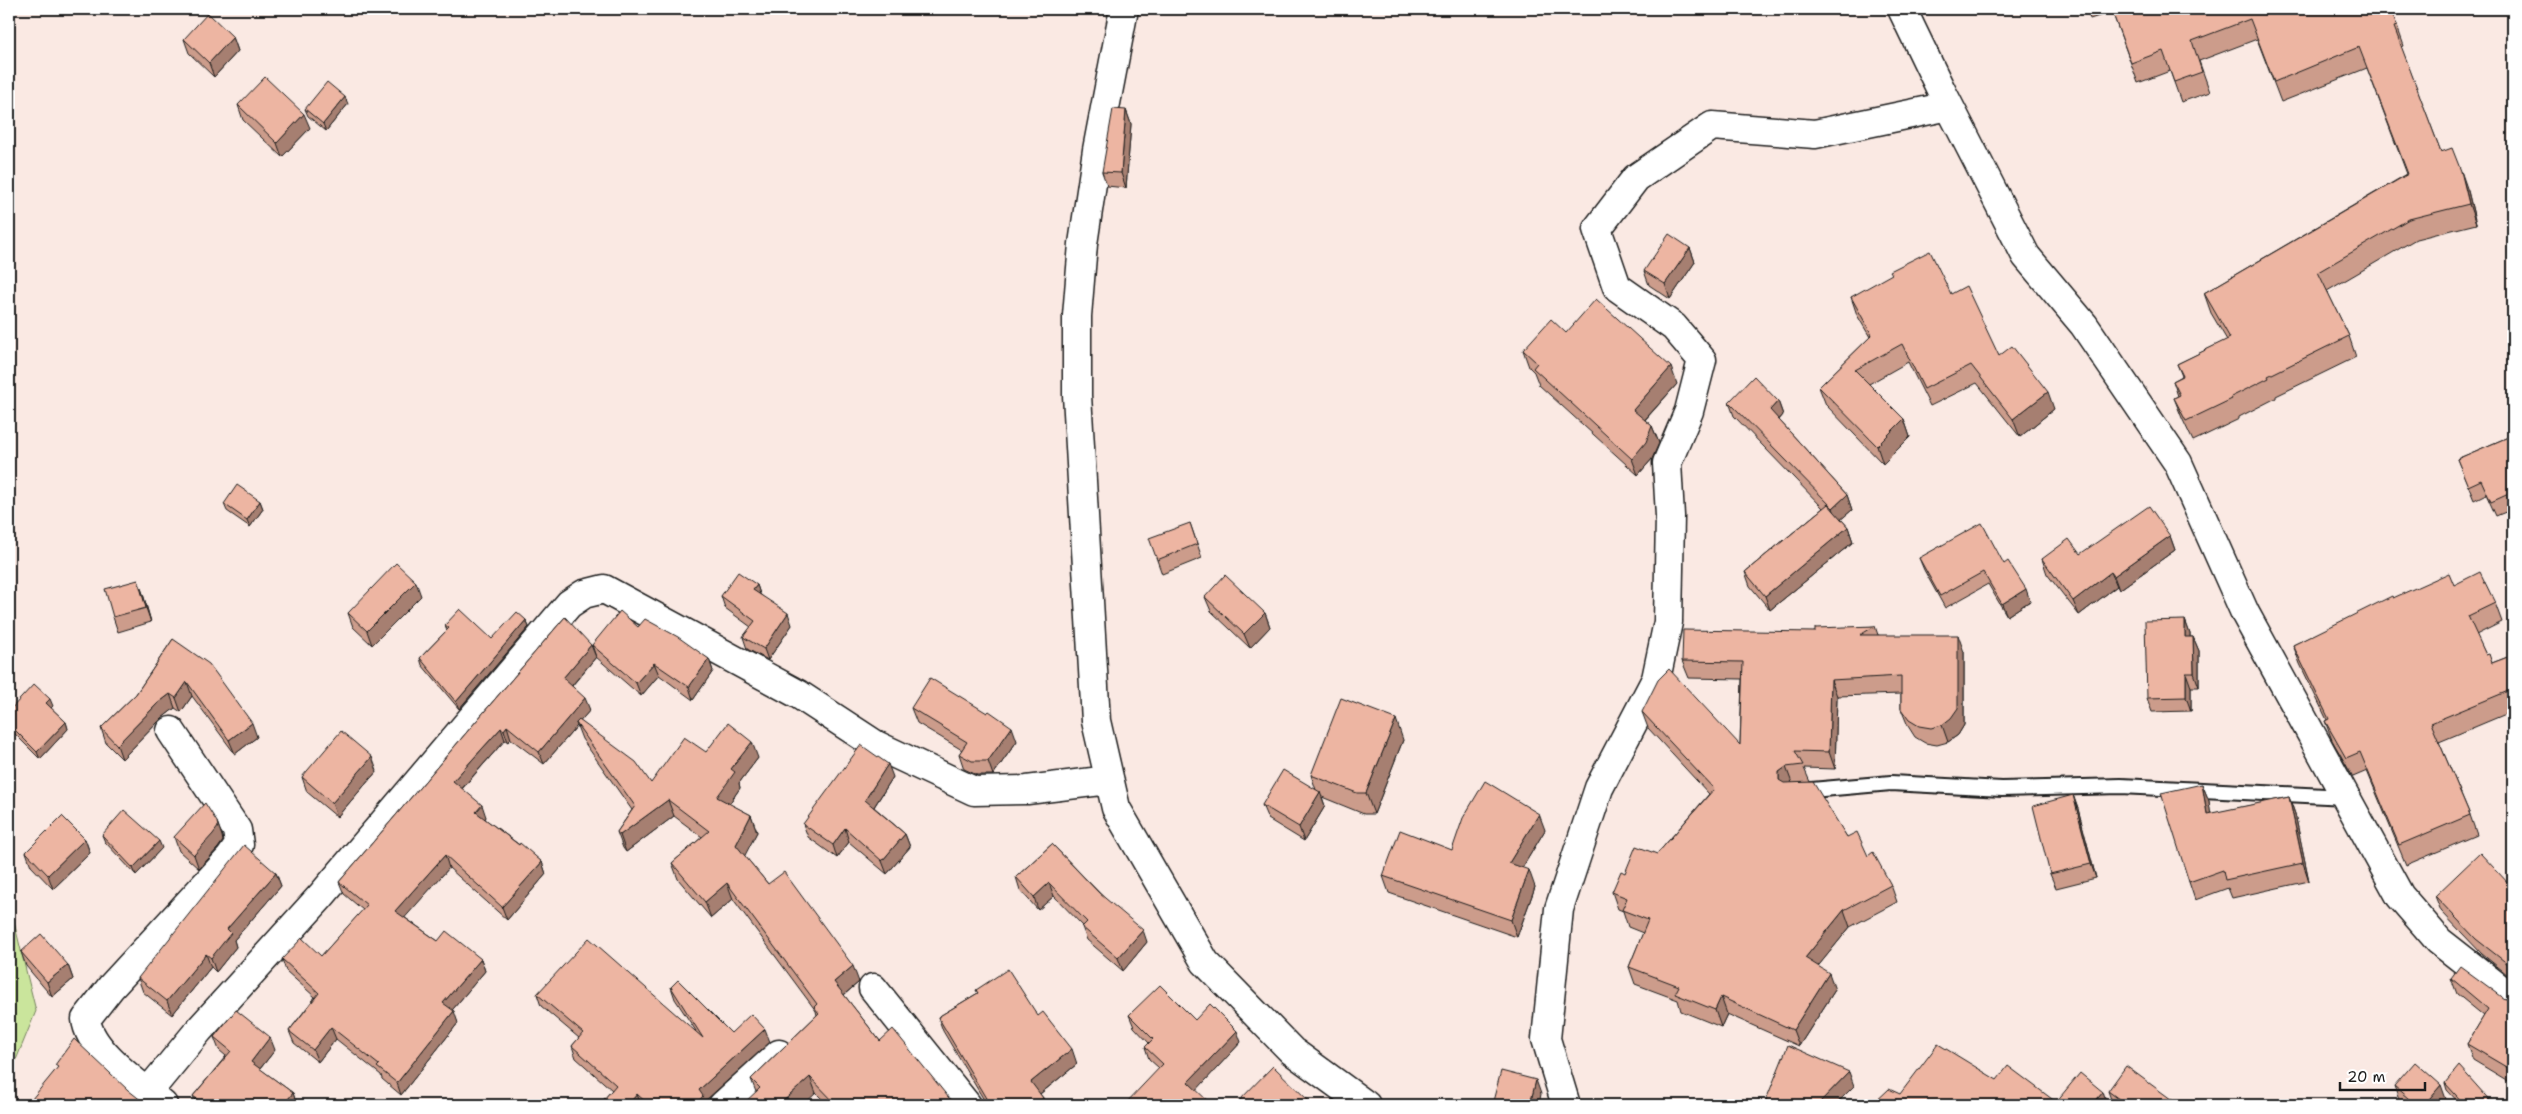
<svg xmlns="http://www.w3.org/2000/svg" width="2522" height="1114" viewBox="0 0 2522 1114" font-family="'Shantell Sans',sans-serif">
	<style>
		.green { fill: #cae59c; stroke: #73805c }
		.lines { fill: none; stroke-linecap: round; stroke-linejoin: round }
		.service-casing { stroke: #1c1c1c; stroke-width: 18 }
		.minor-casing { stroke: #1c1c1c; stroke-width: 31 }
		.service { stroke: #fff; stroke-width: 14 }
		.minor { stroke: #fff; stroke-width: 28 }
		.wall { fill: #cc9c8b; stroke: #1c1c1c }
		.shaded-wall { fill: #a67f71; stroke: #1c1c1c }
		.building { fill: #edb5a2; stroke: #1c1c1c }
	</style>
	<rect width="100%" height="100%" fill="#fae9e3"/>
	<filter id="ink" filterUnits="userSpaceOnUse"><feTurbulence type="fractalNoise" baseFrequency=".02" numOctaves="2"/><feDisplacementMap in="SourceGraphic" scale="10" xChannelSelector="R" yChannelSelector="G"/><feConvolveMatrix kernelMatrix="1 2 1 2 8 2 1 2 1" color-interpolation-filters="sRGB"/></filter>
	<g filter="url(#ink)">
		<path class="green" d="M9,902L36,1011L9,1077Z"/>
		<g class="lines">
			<defs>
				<path id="service" d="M1800,791L1891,783L2002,789L2121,786L2346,797"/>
				<path id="minor" d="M1124,9L1097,150L1083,244L1077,316V395L1096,721L1116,808L1205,962L1292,1051L1366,1105
					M1902,9L1941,90L2026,256L2084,325L2178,463L2245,613L2400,896L2439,941L2513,999
					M873,988L967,1105
					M148,1092L199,1030L321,896L569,604L584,594L604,589L798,694L876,745L974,791L1027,790L1109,780
					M163,1105C140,1085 89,1051 86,1019L111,987L230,858L239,845L237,830L171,731
					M723,1105L779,1054
					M1566,1105L1546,1039L1559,909L1599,788L1656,679L1668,622L1670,516L1667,463L1689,411L1702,360L1674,327L1617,287L1597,229L1636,178L1712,126L1815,134L1949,106"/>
			</defs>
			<use href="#service" class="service-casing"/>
			<use href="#minor" class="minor-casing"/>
			<use href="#service" class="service"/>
			<use href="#minor" class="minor"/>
		</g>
		<path class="wall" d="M2086,9H2121L2090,19Z
			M2391,9L2404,46L2401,47L2441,152L2468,191L2476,224L2416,239L2327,291L2349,336L2356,357L2276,396V398L2239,417V419L2193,441L2182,418L2174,398L2178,396L2173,381L2182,376L2177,364L2227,340L2211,313L2204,293L2407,174L2367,68L2281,102L2257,39L2199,61L2210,92L2181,102L2170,71L2138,83L2113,14Z
			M233,37L238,51L214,77L189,53L184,39Z
			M348,104L326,131L308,116L305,109Z
			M238,105L310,128L282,157L243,120Z
			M1126,110L1131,124L1126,188L1107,186L1102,172Z
			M1690,248L1695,262L1670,299L1649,285L1644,271Z
			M1951,294L1999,356L2054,409L2020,437L1977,383L1930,406L1908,362L1869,384L1904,419L1910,437L1883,464L1826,405L1819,387L1870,337L1857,315L1851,297Z
			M1566,333L1677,384L1645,420L1652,426L1659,443L1652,459L1638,475L1539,385L1534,372L1529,367L1523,350Z
			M1778,401L1783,415L1779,420L1847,495L1852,510L1841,519L1848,527L1853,542L1770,610L1750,586L1745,572L1823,508L1734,416L1729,402Z
			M2513,435V509L2496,516L2486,494L2474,500L2457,459Z
			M260,501L263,509L250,527L227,511L224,504Z
			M1190,523L1202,558L1162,574L1157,560Z
			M2170,536L2175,550L2119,590L2117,586L2079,615L2047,574L2042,559L2080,554Z
			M1919,558L2004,564L2030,601L2007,616L1988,584L1945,608L1924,570Z
			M138,580L143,594L151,622L118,632L113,617Z
			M757,585L760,594L792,625L768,660L747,649L743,637L751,627L725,608L721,596Z
			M2454,585L2495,603L2502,622L2476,635L2486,655L2492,663L2513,655V711L2439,742L2470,815L2477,835L2406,865L2367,771L2353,777L2332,740L2325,721L2327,720L2300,664L2293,645L2393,598Z
			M421,596L372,645L353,627L348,613Z
			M1205,597L1265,613L1270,627L1250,648L1211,611Z
			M565,617L596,657L572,686L590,710L580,721L651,783L706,752L758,758L739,783L740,788L729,804L751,815L757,832L744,855L768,884L859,982L844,995L880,1041L949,1098L956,1103L965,1105H828L816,1093L756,1092L751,1079L817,1015L816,1011L733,899L711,918L678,879L672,863L702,837L674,816L626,852L623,848L617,832L632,810L582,739L577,726L544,764L511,739L508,742L505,740L462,789L486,817L485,819L542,862L546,874L507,920L449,868L404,917L438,941L481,959L485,971L452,1010L458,1023L401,1095L382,1079L381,1075L336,1039L318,1062L294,1043L289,1031L315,997L286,971L282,959L321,956L363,910L344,894L339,882Z
			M526,620L529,627L459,709L422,665L420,658L447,630L445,625L492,639Z
			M2185,620L2190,634V637H2193L2199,651V687H2191V711L2152,712L2147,698Z
			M1875,626L1878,635L1964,652V725L1958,735L1948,742L1937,745L1925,743L1915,737L1908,726L1901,709V694L1837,696L1835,769L1804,768L1810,782L1847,837L1868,856L1891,885L1897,902L1850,927L1818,966L1835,990L1799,1046L1727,1014L1721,1027L1681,1011L1678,1000L1635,984L1629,967L1643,933L1628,927L1623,911L1618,909L1612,892L1625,873L1657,854L1709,794L1648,728L1642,712L1740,745L1742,679L1689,678L1682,661L1815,632Z
			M638,627L709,659L713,671L693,700L659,675L641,696L596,657L592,645Z
			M173,639L257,737L235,754L192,696L181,712L175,708L162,718L122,759L106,743L101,728L136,694Z
			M53,706L51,708L66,722L68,729L40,759L9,728V711Z
			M911,708L1017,741L993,775H977L964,769L959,754L962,750L917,723Z
			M1403,740L1374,814H1364L1322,797L1325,806L1304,841L1268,819L1262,805L1316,790L1311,775Z
			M377,771L337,817L307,792L302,777Z
			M893,777L874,807L905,834L910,847L887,874L849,842L837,858L808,837L803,824Z
			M2202,784L2209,801L2210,814L2289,797L2295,814L2309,881L2232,898L2228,888L2195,900L2189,882Z
			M2073,795L2078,809L2096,878L2056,888L2050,874Z
			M217,822L222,836L223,841L218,848L199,869L179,851L174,837Z
			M1545,830L1522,868L1535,887L1517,937L1389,893L1383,876L1452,850Z
			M102,835L162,848L136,875L105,842Z
			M85,839L90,853L53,889L31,866L26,852Z
			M1052,844L1147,942L1123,971L1087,940L1082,927L1083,926L1054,896L1038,910L1020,890L1016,877Z
			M276,873L281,886L234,940L236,947L216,972L211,967L172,1015L143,992L138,978Z
			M2513,882V979L2482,954L2441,911L2435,896L2510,885Z
			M21,952L68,965L73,979L52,997L26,966Z
			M2451,978L2505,999L2513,997V1084L2473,1060L2467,1044L2484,1016L2457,994Z
			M671,987L731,1033L770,1042L705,1101L707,1105H599L612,1090L576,1058L572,1046L579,1038L541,1006L537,994L696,1031L675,999Z
			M976,990L1077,1064L1040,1094L1043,1098L1046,1105H987L943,1031L938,1017L978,993Z
			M1129,1015L1195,1020L1241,1042L1196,1090L1159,1068L1149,1059L1145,1047L1149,1043L1134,1027Z
			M214,1037L275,1050L260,1069L293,1093L297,1105H197L193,1096L226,1056L219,1050Z
			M2445,1083L2494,1105H2461L2447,1090Z
			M2394,1086L2446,1099L2441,1105H2405L2399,1100Z
			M2108,1091L2179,1105H2113Z"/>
		<path class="shaded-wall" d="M233,37L238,51L214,77L209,63Z
			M345,97L348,104L326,131L323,124Z
			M1126,110L1131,124L1126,188L1121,173Z
			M304,114L310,128L282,157L277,143Z
			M2461,171L2468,191L2476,224L2469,204Z
			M1690,248L1695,262L1670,299L1665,284Z
			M1671,367L1677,384L1639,426L1633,410Z
			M2048,392L2054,409L2020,437L2013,419Z
			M1778,401L1783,415L1775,424L1770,410Z
			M1904,419L1910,437L1883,464L1877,446Z
			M1652,426L1659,443L1652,459L1638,475L1632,459Z
			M1847,495L1852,510L1838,522L1833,508Z
			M260,501L263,509L250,527L247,520Z
			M1848,527L1853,542L1770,610L1765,596Z
			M2170,536L2175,550L2119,590L2114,576Z
			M2111,572L2117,586L2079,615L2073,601Z
			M138,580L143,594L151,622L146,608Z
			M416,582L421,596L372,645L367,631Z
			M757,585L761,597L753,590Z
			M2026,589L2030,601L2007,616L2002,604Z
			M788,613L792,625L768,660L764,649Z
			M1265,613L1270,627L1250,648L1244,634Z
			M526,620L529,627L459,709L456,702Z
			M2185,620L2190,634V652L2185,637Z
			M1958,635L1964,652V725L1958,735L1948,742L1942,725Z
			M2193,637L2199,651V687L2194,673Z
			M591,645L596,657L568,690L563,678Z
			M709,659L713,671L693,700L689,687Z
			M654,663L659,675L641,696L636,683Z
			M2186,673L2191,687V711L2186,697Z
			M1831,680L1837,696L1835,769L1829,752Z
			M187,682L192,696L181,712L176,698Z
			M170,694L175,708L162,718L122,759L117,745L157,704Z
			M585,698L590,710L577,725L576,723L577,726L544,764L539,752Z
			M50,699L53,706L49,710L46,703Z
			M1396,719L1403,740L1374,814L1366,793Z
			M66,722L68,729L40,759L37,752Z
			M252,723L257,737L235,754L229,740Z
			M507,726L511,739L508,742L504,730Z
			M1012,727L1017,741L993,775L988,761Z
			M501,728L505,740L457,794L453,781Z
			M752,742L758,758L739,783L740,788L723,813L717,797L731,769Z
			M372,757L377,771L337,817L332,803Z
			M888,764L893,777L870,813L865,800Z
			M1786,767L1792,783L1786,797L1779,780V772Z
			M2202,784L2209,801L2213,832L2207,814Z
			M1320,792L1325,806L1304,841L1299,827Z
			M2073,795L2078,809L2096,878L2091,864Z
			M2289,797L2295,814L2309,881L2303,863Z
			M668,800L674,816L626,852L620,835Z
			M482,805L486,817L480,824L476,812Z
			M1539,814L1545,830L1515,880L1509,863Z
			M751,815L757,832L742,861L736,845Z
			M217,822L222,836L223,841L218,848L199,869L194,855Z
			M845,828L849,842L837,858L833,845Z
			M905,834L910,847L887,874L882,861Z
			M85,839L90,853L53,889L48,875Z
			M159,841L162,848L136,875L133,868Z
			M445,855L449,868L400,923L395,911Z
			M542,862L546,874L507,920L502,907Z
			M1529,870L1535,887L1517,937L1511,920Z
			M276,873L281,886L234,940L236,947L216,972L211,958L227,929Z
			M727,883L733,899L711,918L705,902Z
			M1049,883L1054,896L1038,910L1034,897Z
			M1844,910L1850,927L1811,975L1805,958Z
			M1143,930L1147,942L1123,971L1118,958Z
			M206,954L211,967L172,1015L167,1001Z
			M481,959L485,971L448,1015L443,1003Z
			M68,965L73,979L52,997L47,982Z
			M853,966L859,982L840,998L834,982Z
			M1829,973L1835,990L1799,1046L1793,1030Z
			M1721,997L1727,1014L1721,1027L1715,1010Z
			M454,1011L458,1023L401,1095L397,1083Z
			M2513,1017V1032L2509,1021Z
			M331,1027L336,1039L318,1062L313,1050Z
			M765,1029L770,1042L705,1101L707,1105H695L699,1090Z
			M1237,1031L1241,1042L1193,1094L1188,1082Z
			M270,1037L275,1050L255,1075L251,1062Z
			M1072,1049L1077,1064L1036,1097L1031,1082Z
			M1849,1072L1854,1086L1835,1105H1817Z
			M810,1077L816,1093L803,1105H779Z
			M1536,1080L1541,1094L1539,1105H1530Z
			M2441,1085L2446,1099L2441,1105H2424Z
			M2103,1092L2107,1105H2092Z
			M293,1093L297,1105H283Z
			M637,1094L641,1105H628Z
			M1043,1098L1046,1105H1035Z"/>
		<path class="building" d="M2127,9H2391L2397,26L2394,27L2441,152L2452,148L2461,171L2469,204L2409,219L2318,272L2349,336L2268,376L2269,378L2231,397L2232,399L2186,421L2174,398L2180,395L2173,381L2183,376L2177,364L2230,338L2204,293L2408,174L2359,47L2274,82L2250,19L2192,41L2202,72L2174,82L2163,51L2131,63L2113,14Z
			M208,13L233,37L209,63L184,39Z
			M265,77L304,114L277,143L238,105Z
			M327,82L345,97L323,124L305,109Z
			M1113,109L1126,110L1121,173L1102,172Z
			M1669,234L1690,248L1665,284L1644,271Z
			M1930,251L1951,294L1966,286L1999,356L2012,346L2048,392L2013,419L1971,365L1924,389L1902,344L1855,370L1904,419L1877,446L1819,387L1872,335L1851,297L1892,274L1890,271Z
			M1596,299L1671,367L1633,410L1652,426L1646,442L1632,459L1533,368L1537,363L1523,350L1551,319L1566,333Z
			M1754,376L1778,401L1770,410L1847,495L1833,508L1729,402Z
			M2513,435V492L2491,502L2481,480L2468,486L2457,459Z
			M237,485L260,501L247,520L224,504Z
			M1828,504L1848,527L1765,596L1745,572Z
			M2149,506L2170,536L2114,576L2111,572L2073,601L2042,559L2069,539L2080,554Z
			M1190,523L1197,544L1157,560L1149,538Z
			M1982,523L2004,564L2008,561L2026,589L2002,604L1983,572L1940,596L1919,558Z
			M396,563L416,582L367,631L348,613Z
			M738,572L757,585L753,590L788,613L764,649L743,637L755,621L721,596Z
			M2480,572L2495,603L2468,616L2486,655L2489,654L2492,663L2513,655V689L2431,723L2470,815L2399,845L2360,752L2346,758L2325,721L2329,719L2293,645L2392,596L2393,598L2449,573L2454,585Z
			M1225,575L1265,613L1244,634L1205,597Z
			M138,580L146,608L113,617L105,589Z
			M460,609L492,639L517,612L526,620L456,702L420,658L449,628L445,625Z
			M620,611L638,627L645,619L678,637L709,659L689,687L654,663L636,683L592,645Z
			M565,617L591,645L563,678L585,698L539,752L507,726L504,730L501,728L453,781L482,805L476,812L519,845L520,843L542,862L502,907L445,855L395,911L438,941L446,931L481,959L443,1003L454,1011L397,1083L377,1067L379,1065L331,1027L313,1050L289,1031L319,993L282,959L302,938L321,956L367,905L339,882Z
			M2185,620V637H2193L2194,673H2186V697L2147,698L2145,621Z
			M1875,626L1860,635H1958V708L1951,718L1942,725L1931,728L1919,726L1909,720L1901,709V676L1831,680L1829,752L1795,751L1803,765L1786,767L1779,772V780L1784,783L1813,782L1847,837L1857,832L1868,856L1873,852L1891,885L1844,910L1805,958L1829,973L1793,1030L1721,997L1715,1010L1675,994L1679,986L1629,967L1648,920L1622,910L1627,898L1612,892L1621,871L1625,873L1636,846L1657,854L1714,789L1642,712L1658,680L1669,669L1740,745L1743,662L1682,661L1683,630L1815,632V628Z
			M173,639L209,664L252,723L229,740L187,682L176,698L170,694L157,704L117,745L101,728L136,694Z
			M930,678L987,713L989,711L1012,727L988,761H972L959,754L967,742L911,708Z
			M34,684L50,699L46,703L66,722L37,752L9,724V711Z
			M1341,698L1396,719L1366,793H1357L1311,775Z
			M579,720L636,762L651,783L684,737L706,752L728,723L752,742L731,769L735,772L717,797L751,815L736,845L768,884L784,872L853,966L834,982L880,1041L893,1029L949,1098L956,1103L964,1104L965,1105H837L810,1077L779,1105H742L760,1088L751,1079L819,1013L814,1007L817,1004L727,883L705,902L672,863L709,831L668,800L620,835L617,832L635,806L576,723Z
			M341,731L372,757L332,803L302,777Z
			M861,745L888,764L865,800L905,834L882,861L845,828L833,845L803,824Z
			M1283,770L1320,792L1299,827L1262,805Z
			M1485,781L1539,814L1509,863L1529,870L1511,920L1383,876L1400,830L1452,850L1463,818Z
			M2202,784L2207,814L2289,797L2303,863L2225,880L2223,870L2189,882L2161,793Z
			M2073,795L2091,864L2050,874L2033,806Z
			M205,803L217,822L218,827L213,834L194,855L174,837Z
			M124,810L159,841L133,868L102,835Z
			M62,816L85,839L48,875L26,852Z
			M1052,844L1099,893L1143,930L1118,958L1082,927L1087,922L1049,883L1034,897L1016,877Z
			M244,845L276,873L227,929L231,933L211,958L206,954L167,1001L138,978Z
			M2480,853L2510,885L2513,882V968L2476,939L2435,896Z
			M41,934L68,965L47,982L21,952Z
			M589,938L703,1038L671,987L678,980L731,1033L751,1014L765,1029L699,1090L703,1096L695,1105H649L637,1094L628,1105H599L616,1085L572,1046L583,1033L537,994Z
			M2460,966L2505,999L2513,997V1017L2509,1021L2513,1024V1071L2467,1044L2488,1009L2451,978Z
			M1008,969L1038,1016L1043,1012L1072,1049L1031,1082L1043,1098L1035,1105H990L938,1017L978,993L976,990Z
			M1160,985L1195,1020L1210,1004L1237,1031L1188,1082L1212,1105H1124L1163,1064L1145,1047L1153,1039L1129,1015Z
			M236,1010L270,1037L251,1062L293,1093L283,1105H205L193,1096L231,1051L214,1037Z
			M74,1039L128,1090L147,1105H27L58,1067L55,1065Z
			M1938,1044L1997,1080L2008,1066L2056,1102L2080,1073L2103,1092L2092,1105H1872L1889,1089L1900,1094Z
			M1788,1045L1849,1072L1817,1105H1764Z
			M2415,1062L2441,1085L2424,1105H2416L2394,1086Z
			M1273,1066L1313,1105H1235Z
			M2126,1066L2179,1105H2127L2108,1091Z
			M2459,1066L2494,1105H2465L2445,1083Z
			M1501,1071L1536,1080L1530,1105H1492Z"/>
	</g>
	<rect width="2522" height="1114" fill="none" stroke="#fff" stroke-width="30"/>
	<rect x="15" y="15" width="2492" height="1084" fill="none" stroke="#1c1c1c" stroke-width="2" filter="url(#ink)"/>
	<path d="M2340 1082v8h85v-8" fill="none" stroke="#1c1c1c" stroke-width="2.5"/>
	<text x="2347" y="1082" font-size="15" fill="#1c1c1c" stroke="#ffffff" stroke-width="4" paint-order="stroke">20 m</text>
</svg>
